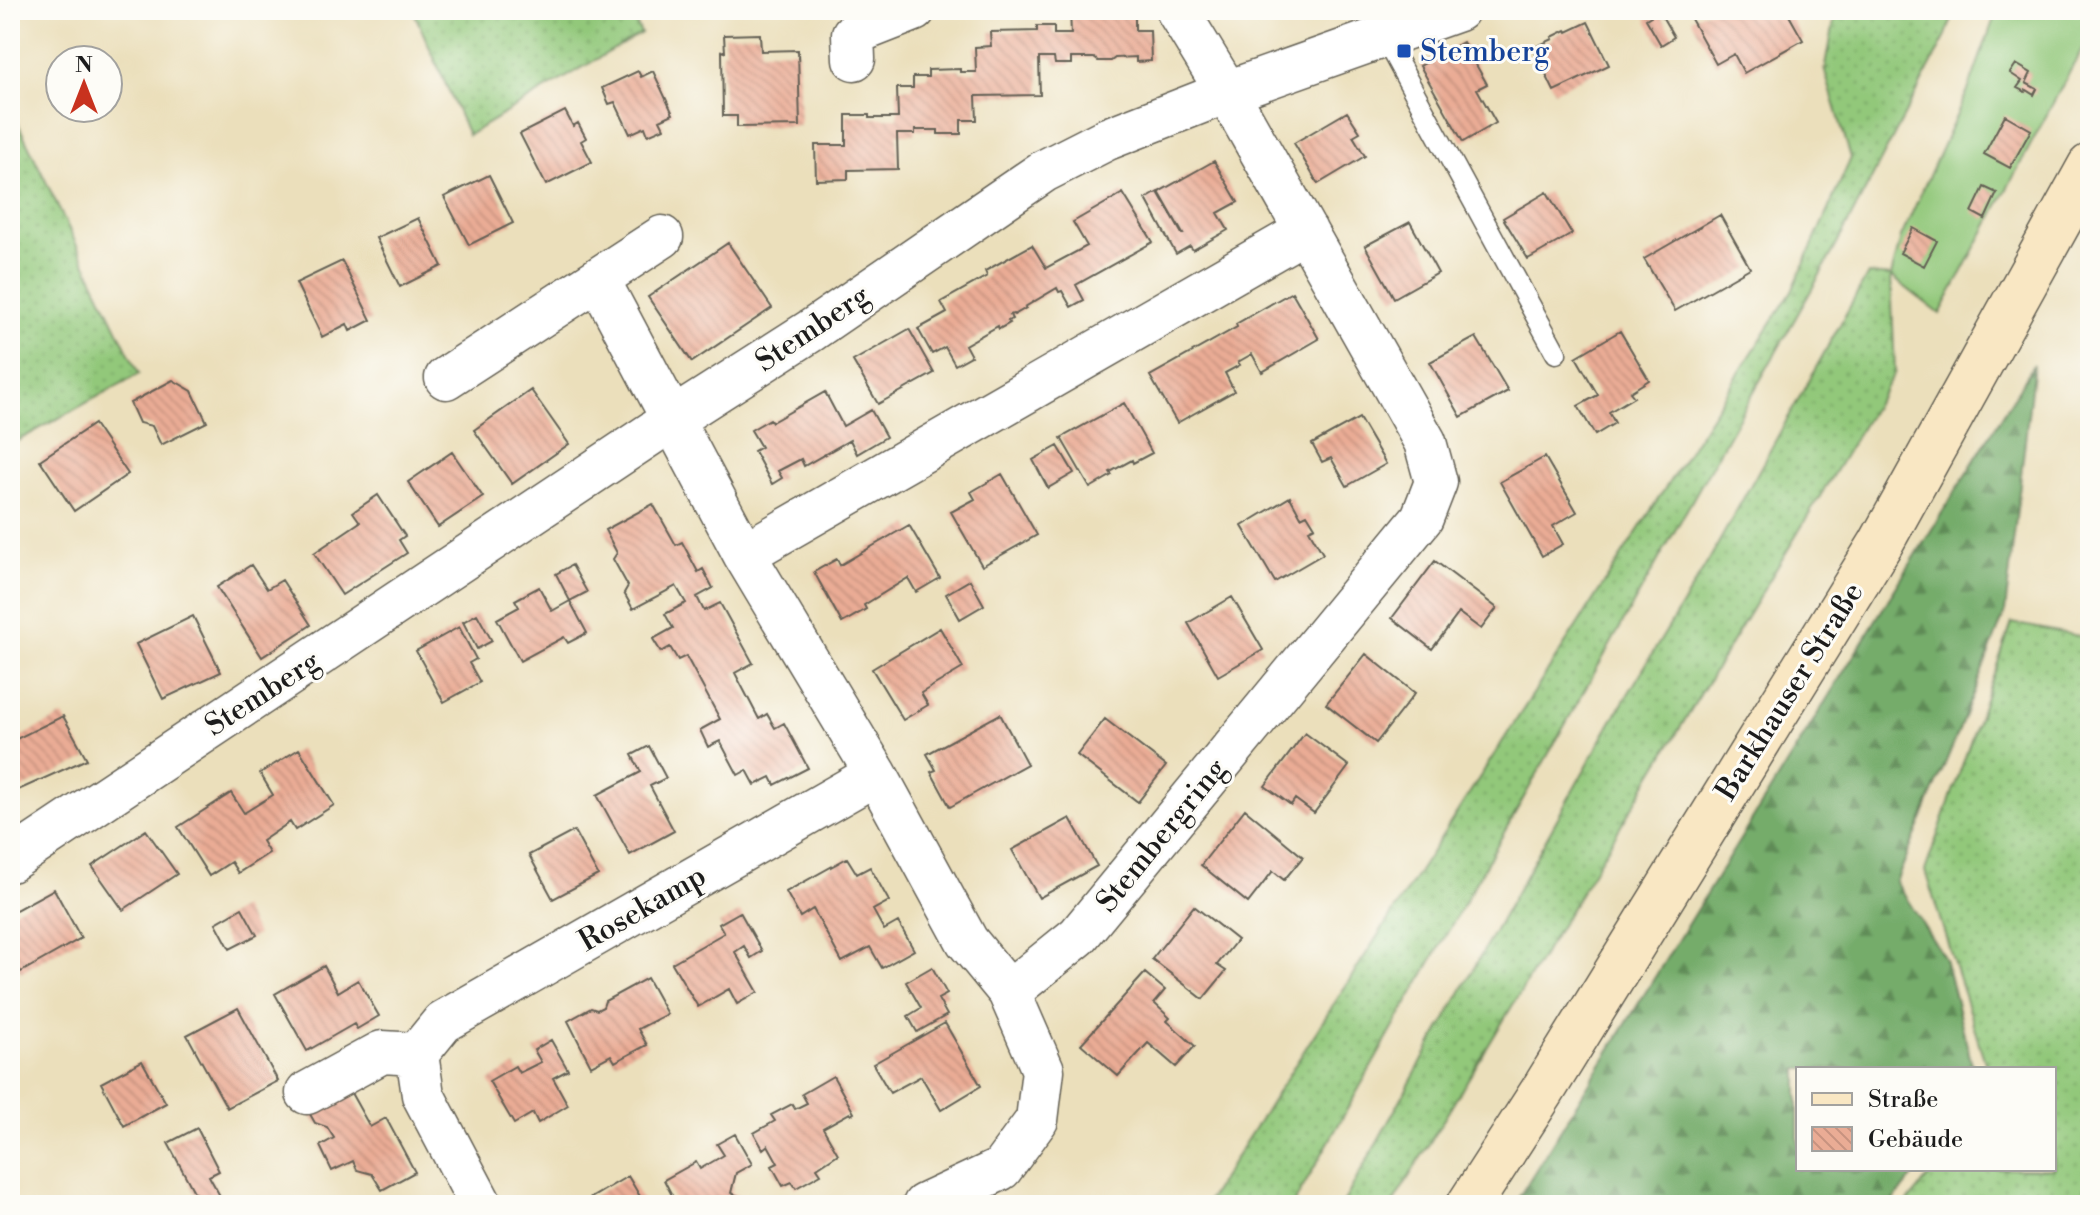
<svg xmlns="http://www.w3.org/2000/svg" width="2100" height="1215" viewBox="0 0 2100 1215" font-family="'Libre Bodoni',serif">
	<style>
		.grass { fill: url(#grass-dots); stroke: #57724b; stroke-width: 2 }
		.forest { fill: url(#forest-firs); stroke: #486443; stroke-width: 2 }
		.garden { fill: #92c87a; stroke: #57724b; stroke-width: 2 }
		.building { fill: url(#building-back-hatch) }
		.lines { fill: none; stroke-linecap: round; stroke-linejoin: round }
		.lane-casing { stroke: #646054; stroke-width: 23 }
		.street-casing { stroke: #646054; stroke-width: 45 }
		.secondary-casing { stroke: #646054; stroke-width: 47 }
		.lane { stroke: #fff; stroke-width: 20 }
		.street { stroke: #fff; stroke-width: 42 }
		.secondary { stroke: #f9e7c3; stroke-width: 44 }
		.transit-dot { fill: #1a4fb4; stroke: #fdfcf7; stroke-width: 3 }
		.labels { text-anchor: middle; stroke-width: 6; stroke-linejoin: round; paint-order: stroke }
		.transit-label { font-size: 30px; fill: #164399; stroke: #fdfcf7; text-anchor: start }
		.street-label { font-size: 30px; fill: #1c1c1c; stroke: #fdfcf7 }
	</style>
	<defs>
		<pattern id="grass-dots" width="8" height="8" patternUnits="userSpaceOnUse" patternTransform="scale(2)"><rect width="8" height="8" fill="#92c87a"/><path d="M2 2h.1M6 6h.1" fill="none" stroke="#7dab69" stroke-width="1.8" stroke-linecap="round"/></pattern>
		<pattern id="forest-firs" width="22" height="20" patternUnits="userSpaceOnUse" patternTransform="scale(2)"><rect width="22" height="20" fill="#75ac6a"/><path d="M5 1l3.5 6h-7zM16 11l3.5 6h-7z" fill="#5f8b56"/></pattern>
		<pattern id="building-back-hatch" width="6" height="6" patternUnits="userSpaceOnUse" patternTransform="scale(2)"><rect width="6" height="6" fill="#eaac95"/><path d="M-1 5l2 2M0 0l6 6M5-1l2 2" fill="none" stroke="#c89380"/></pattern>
	</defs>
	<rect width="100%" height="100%" fill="#fdfcf7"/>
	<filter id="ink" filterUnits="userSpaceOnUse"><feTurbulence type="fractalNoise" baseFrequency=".0125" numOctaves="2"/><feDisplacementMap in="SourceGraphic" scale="16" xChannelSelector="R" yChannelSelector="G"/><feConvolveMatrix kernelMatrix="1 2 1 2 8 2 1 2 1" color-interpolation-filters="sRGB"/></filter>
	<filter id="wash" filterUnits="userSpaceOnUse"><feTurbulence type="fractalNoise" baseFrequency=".006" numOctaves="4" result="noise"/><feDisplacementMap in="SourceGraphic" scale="32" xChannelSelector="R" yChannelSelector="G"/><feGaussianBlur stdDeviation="1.8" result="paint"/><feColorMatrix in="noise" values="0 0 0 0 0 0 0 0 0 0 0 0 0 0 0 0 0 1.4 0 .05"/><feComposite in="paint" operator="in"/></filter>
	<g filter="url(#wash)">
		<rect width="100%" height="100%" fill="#ebdfbb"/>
		<path class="grass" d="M413,10H629L641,33L468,135Z
			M1836,10H1955L1945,38L1834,250L1293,1205H1205L1793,289L1851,158L1825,72Z
			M10,107L139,374L10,445Z
			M1868,274L1891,276L1895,372L1392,1205H1342L1610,724L1709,560Z
			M2012,623L2090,638V1205H1905L1935,1169H2054V1069H1987L1925,871Z"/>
		<path class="forest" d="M2034,364L2005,612L1960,728L1896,882L1945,959L1973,1069H1798V1169H1919L1890,1205H1514Z"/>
		<path class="garden" d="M1997,10H2090V34L1940,314L1891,276L1901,237L1969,88Z"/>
		<g id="blocks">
			<path class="building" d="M1070,10H1135V30H1150L1151,61L1136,62V57L1115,58L1111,61H1098L1094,58H1071V64H1055L1054,58H1039L1040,95L976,96L977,120H961V134H938V130H915V134H897L898,169L848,170V179L816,180L815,145H846V115H869V118H898L897,88H913V77H928V70L960,69V72H976L975,47L991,46L990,32L1037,31V26H1054V34H1071Z
				M1707,10H1786L1803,40L1744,73L1734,54L1716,64L1691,19Z
				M1659,11L1674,37L1661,45L1646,19Z
				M1588,22L1609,65L1554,91L1533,48L1553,39L1552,37L1566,30L1567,32Z
				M760,34L761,51L798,50L800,126L737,127V116H723L722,51L725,52L724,35Z
				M1463,42L1487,84L1477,89L1496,123L1463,142L1420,66Z
				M2016,64L2031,73L2026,83L2037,89L2034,95L2026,90L2025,92L2017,88L2022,81L2010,73Z
				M638,71L641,77L653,71L673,114L660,120L664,128L648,135L645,127L630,134L615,102L609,104L602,88Z
				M565,111L573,126L578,123L586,138L581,141L592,162L546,185L520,134Z
				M1347,112L1360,132L1353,136L1365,156L1318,184L1294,143Z
				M2005,115L2031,130L2010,168L1984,154Z
				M1214,161L1238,202L1218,213L1228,230L1193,250L1190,246L1176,254L1146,199L1158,192L1182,234H1183L1159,192Z
				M489,175L513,223L469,245L444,197Z
				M1984,187L1997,193L1985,219L1972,212Z
				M1547,192L1572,234L1528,259L1503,218Z
				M1123,193L1153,242L1076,285L1084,300L1071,307L1062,291L1059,292L1057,288L1025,307L1026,308L1014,315L1013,314L1010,315L1012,319L1008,321L1010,323L999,329L998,326L965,345L971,356L955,365L945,347L932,354L918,329L947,313L941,302L987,276L985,271L1032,245L1046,268L1087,246L1073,222Z
				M1720,215L1750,268L1675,311L1644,259Z
				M418,218L442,266L400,287L376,238Z
				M1410,222L1438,273L1394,298L1365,246Z
				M1913,228L1937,241L1924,266L1900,253Z
				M728,243L772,308L692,362L648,297Z
				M342,261L371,320L350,331L347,324L322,337L296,283Z
				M1292,292L1319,339L1262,372L1252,354L1238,362L1240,365L1225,373L1234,391L1177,423L1150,376L1237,327L1236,324Z
				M909,329L934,373L878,404L853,361Z
				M1620,331L1649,380L1630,392L1634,397L1609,412L1615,423L1595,435L1578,406L1598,395L1576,357Z
				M1476,337L1508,391L1461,417L1430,362Z
				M173,380L192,391L207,422L161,445L152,426L139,423L130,403Z
				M531,390L569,444L512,484L474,430Z
				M825,392L843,426L871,410L886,437L857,454L850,440L804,466L801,459L778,471L782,478L772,484L754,451L761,447L751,430L770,419L772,422Z
				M1124,403L1152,453L1133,463L1132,460L1110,472L1112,475L1090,488L1061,438Z
				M1359,418L1386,464L1347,486L1331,458L1322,462L1312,444Z
				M94,424L128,474L74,511L40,460Z
				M1058,446L1074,473L1048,488L1033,460Z
				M452,452L483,497L438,527L408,482Z
				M1545,457L1577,512L1553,526L1563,544L1542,556L1500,482Z
				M1002,474L1037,535L982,566L951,512L975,499L971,492Z
				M378,495L405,536L399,540L407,553L342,595L314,553L360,522L353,512Z
				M1290,497L1301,517L1307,514L1315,527L1309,530L1323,554L1275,582L1242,526Z
				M653,504L676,545L682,542L698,572L703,569L713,588L697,597L704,611L720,603L753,663L735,673L759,719L767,714L775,728L784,723L808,768L775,785L771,777L755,785L747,770L738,775L720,741L708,747L700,730L720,719L686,656L678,660L670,647L661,652L653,639L673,628L665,614L686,603L676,586L633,609L624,593L628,586L613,559L617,553L605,530Z
				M909,525L940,578L916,592L908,578L864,605L866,609L842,623L814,572L837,559L840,565Z
				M1435,561L1497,608L1481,629L1459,613L1432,649L1392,618Z
				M251,565L267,589L282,580L311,625L262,657L217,587Z
				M572,565L587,592L570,601L556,574Z
				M970,580L984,605L960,619L946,594Z
				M539,587L552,611L570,601L587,633L568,643L564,637L520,661L497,619L519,607L515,600Z
				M1232,597L1263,650L1218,676L1188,623Z
				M477,614L492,641L477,649L463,622Z
				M193,616L221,672L163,699L136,644Z
				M459,627L476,659L469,663L480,682L444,702L416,651Z
				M940,628L963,668L921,693L928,705L903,720L872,669Z
				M1366,654L1415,693L1376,743L1326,704Z
				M1000,714L1027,764L950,807L931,772L936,770L927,754Z
				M63,716L87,759L14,792L10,784V742Z
				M1105,719L1166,766L1138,802L1077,755Z
				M1305,733L1349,766L1314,813L1295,799L1291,805L1265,786Z
				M649,746L666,778L650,786L674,831L630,855L597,795L641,772L632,755Z
				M299,749L334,805L295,830L290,822L262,841L269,853L238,873L231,862L209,876L178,827L231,793L244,813L273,795L260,773Z
				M1245,809L1303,857L1284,880L1273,871L1248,903L1201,865Z
				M1070,818L1097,866L1039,898L1012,850Z
				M146,830L177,874L123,910L92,866Z
				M574,831L598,875L553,899L529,855Z
				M847,858L857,874L870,867L889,901L873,910L884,930L898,922L914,950L882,968L870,947L842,962L813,909L800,917L786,892Z
				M54,889L81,938L21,972L10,953V913Z
				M1194,906L1237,940L1217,965L1226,971L1203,999L1152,959Z
				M242,908L257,935L230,949L216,923Z
				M740,912L762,951L751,958L744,946L735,952L758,992L737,1004L729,989L698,1007L672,963L724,933L719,924Z
				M324,966L338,992L358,980L379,1016L357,1029L354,1024L307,1051L275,994Z
				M932,967L947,994L938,999L947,1015L917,1032L908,1016L921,1008L906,982Z
				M1145,973L1165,990L1154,1003L1170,1018L1167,1021L1195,1046L1176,1067L1148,1043L1118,1076L1081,1044Z
				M647,978L667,1014L638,1029L647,1045L615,1062L611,1055L591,1066L568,1021L591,1008L597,1010L603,1007L605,1001Z
				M238,1008L278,1081L227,1108L187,1035Z
				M945,1023L981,1086L941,1110L921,1076L890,1093L873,1064Z
				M551,1040L568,1070L553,1078L568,1105L538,1123L533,1113L514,1124L489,1081L515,1066L519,1073L541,1062L534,1050Z
				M142,1061L166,1103L124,1126L101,1083Z
				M833,1076L854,1113L851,1115L850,1113L823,1128L838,1154L817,1168L821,1174L796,1188L792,1182L783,1186L772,1166L778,1163L768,1145L763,1149L754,1133L775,1121L771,1115L792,1104L795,1109L807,1103L802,1094Z
				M346,1084L370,1127L386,1118L415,1172L382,1190L372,1174L357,1170L353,1161L332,1171L320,1146L334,1138L327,1127L315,1123L306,1107Z
				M197,1128L219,1171L209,1176L225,1205H212L211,1202L201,1205L168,1143Z
				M735,1134L752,1164L736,1173L731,1193L739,1196L744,1205H685L676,1203L664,1180L696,1162L700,1169L724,1155L717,1144Z
				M628,1176L645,1205H577L589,1199Z"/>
		</g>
	</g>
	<g filter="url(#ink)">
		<use href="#blocks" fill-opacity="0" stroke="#646054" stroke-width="2"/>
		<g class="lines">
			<defs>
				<path id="lane" d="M1384,37L1556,353"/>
				<path id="street" d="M854,59L853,34L914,10
					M598,279L744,554L876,774L967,941L1009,992L1078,936L1422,518L1436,482L1425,442L1227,92L1177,10
					M446,378L662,237
					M744,554L1306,231
					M10,861L673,419L812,330L1044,171L1107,139L1227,92L1458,10
					M307,1093L382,1052L417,1054
					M481,1205L423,1095L417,1054L443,1022L876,774
					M924,1205L1001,1169L1037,1120L1043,1070L1009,992"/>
				<path id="secondary" d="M1469,1205L1542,1092L1881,543L2090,166"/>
			</defs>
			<use href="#lane" class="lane-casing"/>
			<use href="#street" class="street-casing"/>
			<use href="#secondary" class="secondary-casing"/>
			<use href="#lane" class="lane"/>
			<use href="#street" class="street"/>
			<use href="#secondary" class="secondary"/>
		</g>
	</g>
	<rect class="transit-dot" x="1396" y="43" width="16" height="16" rx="4"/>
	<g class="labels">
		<g class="transit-label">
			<text x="1420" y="61">Stemberg</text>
		</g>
		<g class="street-label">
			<text transform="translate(812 328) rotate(-34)" y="10">Stemberg</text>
			<text transform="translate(1789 691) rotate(-58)" y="10">Barkhauser Straße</text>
			<text transform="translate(262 693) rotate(-33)" y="10">Stemberg</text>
			<text transform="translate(1161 835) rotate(-51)" y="10">Stembergring</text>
			<text transform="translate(642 908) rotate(-30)" y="10">Rosekamp</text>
		</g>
	</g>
	<rect width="2100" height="1215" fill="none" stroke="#fdfcf7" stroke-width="40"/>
	<rect x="1796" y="1067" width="260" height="104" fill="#fdfcf7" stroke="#a3a29f" stroke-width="2"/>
	<rect x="1812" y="1093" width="40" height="12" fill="#f9e7c3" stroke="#a3a29f" stroke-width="2"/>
	<text x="1868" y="1107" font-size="24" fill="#1c1c1c">Straße</text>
	<rect x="1812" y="1127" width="40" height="24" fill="url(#building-back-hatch)" stroke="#a3a29f" stroke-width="2"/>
	<text x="1868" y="1147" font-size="24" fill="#1c1c1c">Gebäude</text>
	<g transform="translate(84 84)"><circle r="38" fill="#fdfcf7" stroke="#a3a29f" stroke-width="2"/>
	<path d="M0-6L14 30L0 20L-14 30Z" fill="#c8321e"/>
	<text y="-12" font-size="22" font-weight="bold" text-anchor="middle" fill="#1c1c1c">N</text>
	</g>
</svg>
